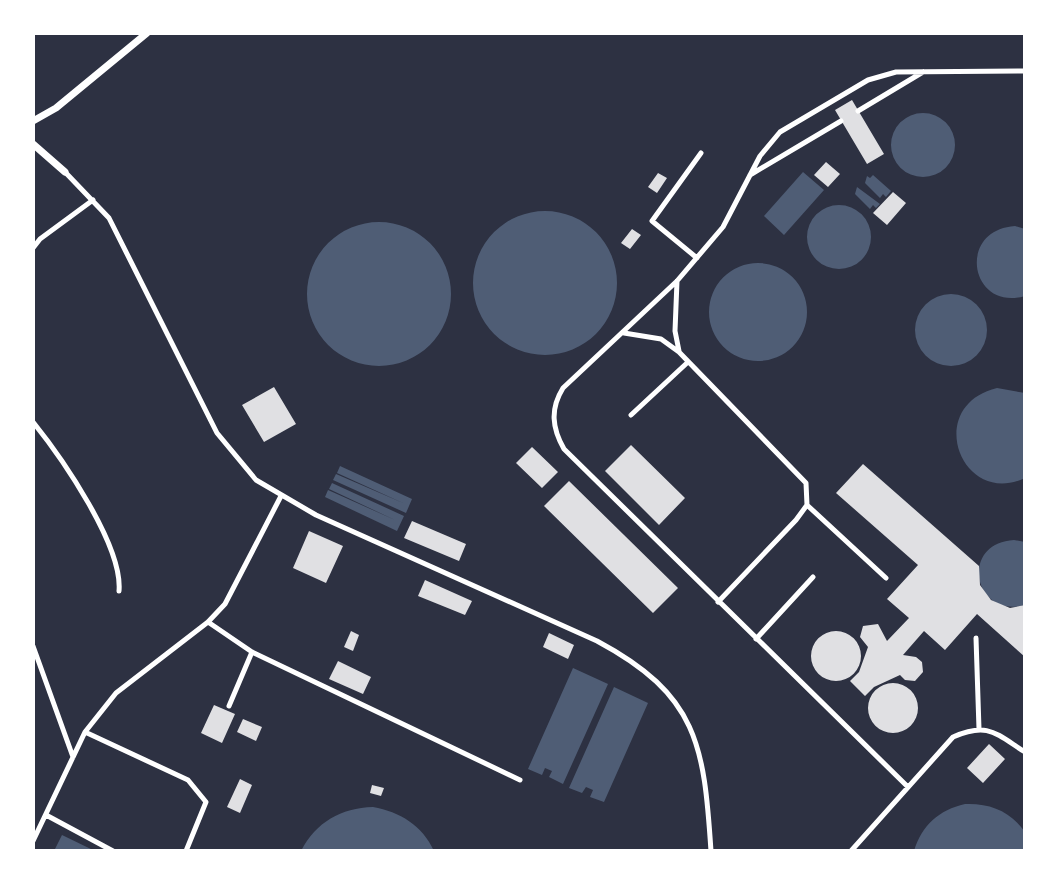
<svg xmlns="http://www.w3.org/2000/svg" width="1058" height="884" viewBox="0 0 1058 884" font-family="Ubuntu,sans-serif">
	<style>
		.water { fill: #4f5d75 }
		.building { fill: #e0e0e3 }
		.lines { fill: none; stroke-linecap: round; stroke-linejoin: round }
		.service { stroke: #fff; stroke-width: 5 }
		.minor { stroke: #fff; stroke-width: 7 }
	</style>
	<rect width="100%" height="100%" fill="#2d3142"/>
	<path class="water" d="M891 145a32 32 0 1 1 64 0a32 32 0 1 1-64 0Z
		M803,172L824,190L784,235L764,216Z
		M873,175L891,191L886,197L883,194L880,198L865,183L867,176L870,178Z
		M857,187L880,204L876,208L873,205L870,209L855,194Z
		M807 237a32 32 0 1 1 64 0a32 32 0 1 1-64 0Z
		M473 283a72 72 0 1 1 144 0a72 72 0 1 1-144 0Z
		M307 294a72 72 0 1 1 144 0a72 72 0 1 1-144 0Z
		M1015,226L1025,229V296C970,312 956,230 1015,226Z
		M709 312a49 49 0 1 1 98 0a49 49 0 1 1-98 0Z
		M915 330a36 36 0 1 1 72 0a36 36 0 1 1-72 0Z
		M997,388L1025,393V478C961,508 923,406 997,388Z
		M340,466L412,499L406,513L333,480L336,474L403,503L337,473Z
		M332,483L404,516L397,531L325,497L328,490L395,520L329,489Z
		M1014,540L1025,542V605C973,619 959,543 1014,540Z
		M573,668L608,684L563,784L549,777L552,771L545,768L542,775L528,769Z
		M614,687L648,703L604,802L590,797L593,790L586,787L582,793L569,788Z
		M965,804C990,803 1010,811 1025,832V851H914C922,825 939,810 965,804Z
		M373,807C400,812 422,825 434,851H301C316,822 341,808 373,807Z
		M62,835L95,851H54Z"/>
	<path class="building" d="M852,100L884,154L867,164L835,110Z
		M826,162L840,174L828,187L814,175Z
		M658,173L667,178L657,193L648,187Z
		M893,192L906,203L887,225L873,213Z
		M632,229L641,235L630,249L621,243Z
		M274,387L296,424L264,442L242,405Z
		M631,445L685,498L659,525L605,471Z
		M532,447L558,472L542,488L516,463Z
		M863,464L979,566L980,585L991,600L1010,608L1025,605V657L977,614L945,650L924,631L903,655L916,657L922,662L923,672L915,681L905,680L900,675L874,687L865,696L850,681L859,672L868,647L860,637L863,626L878,624L887,641L909,618L887,599L918,565L836,493Z
		M569,481L678,588L653,613L544,506Z
		M412,521L466,544L459,561L404,538Z
		M309,531L343,546L326,583L293,568Z
		M425,580L472,601L465,615L418,596Z
		M351,631L359,635L353,651L344,647Z
		M811 656a25 25 0 1 1 50 0a25 25 0 1 1-50 0Z
		M549,633L574,645L568,659L543,647Z
		M338,661L371,677L363,694L329,679Z
		M868 708a25 25 0 1 1 50 0a25 25 0 1 1-50 0Z
		M214,705L235,714L222,743L201,733Z
		M243,719L262,727L256,741L237,732Z
		M989,744L1005,759L983,783L967,768Z
		M240,779L252,785L240,813L227,807Z
		M372,785L384,788L381,796L370,793Z"/>
	<g class="lines">
		<path class="service" d="M858,111L923,72
			M65,172L109,218L217,433L256,480L316,515L597,641C698,695 704,745 711,851
			M750,175L841,121
			M33,248L40,239L93,200
			M697,258L652,221L701,153
			M677,281L675,331L679,351
			M624,333L661,339L679,352L806,483L807,505L796,520L718,602
			M631,415L688,362
			M33,422C62,458 123,546 119,591
			M807,505L886,578
			M208,622L252,652L520,780
			M976,638L979,729
			M756,639L813,577
			M33,646L73,757
			M229,706L252,652
			M85,732L188,780L206,802L186,851
			M908,787L564,449C552,428 550,409 563,388L677,281L723,227L760,156L780,132L868,80L896,72L1025,71
			M46,815L113,851
			M33,841L85,732L116,693L208,622L225,604L281,496
			M851,851L953,737C988,722 995,733 1025,752"/>
		<path class="minor" d="M33,121L56,108L147,33
			M33,144L65,172"/>
	</g>
	<rect width="1058" height="884" fill="none" stroke="#ffffff" stroke-width="70"/>
</svg>
